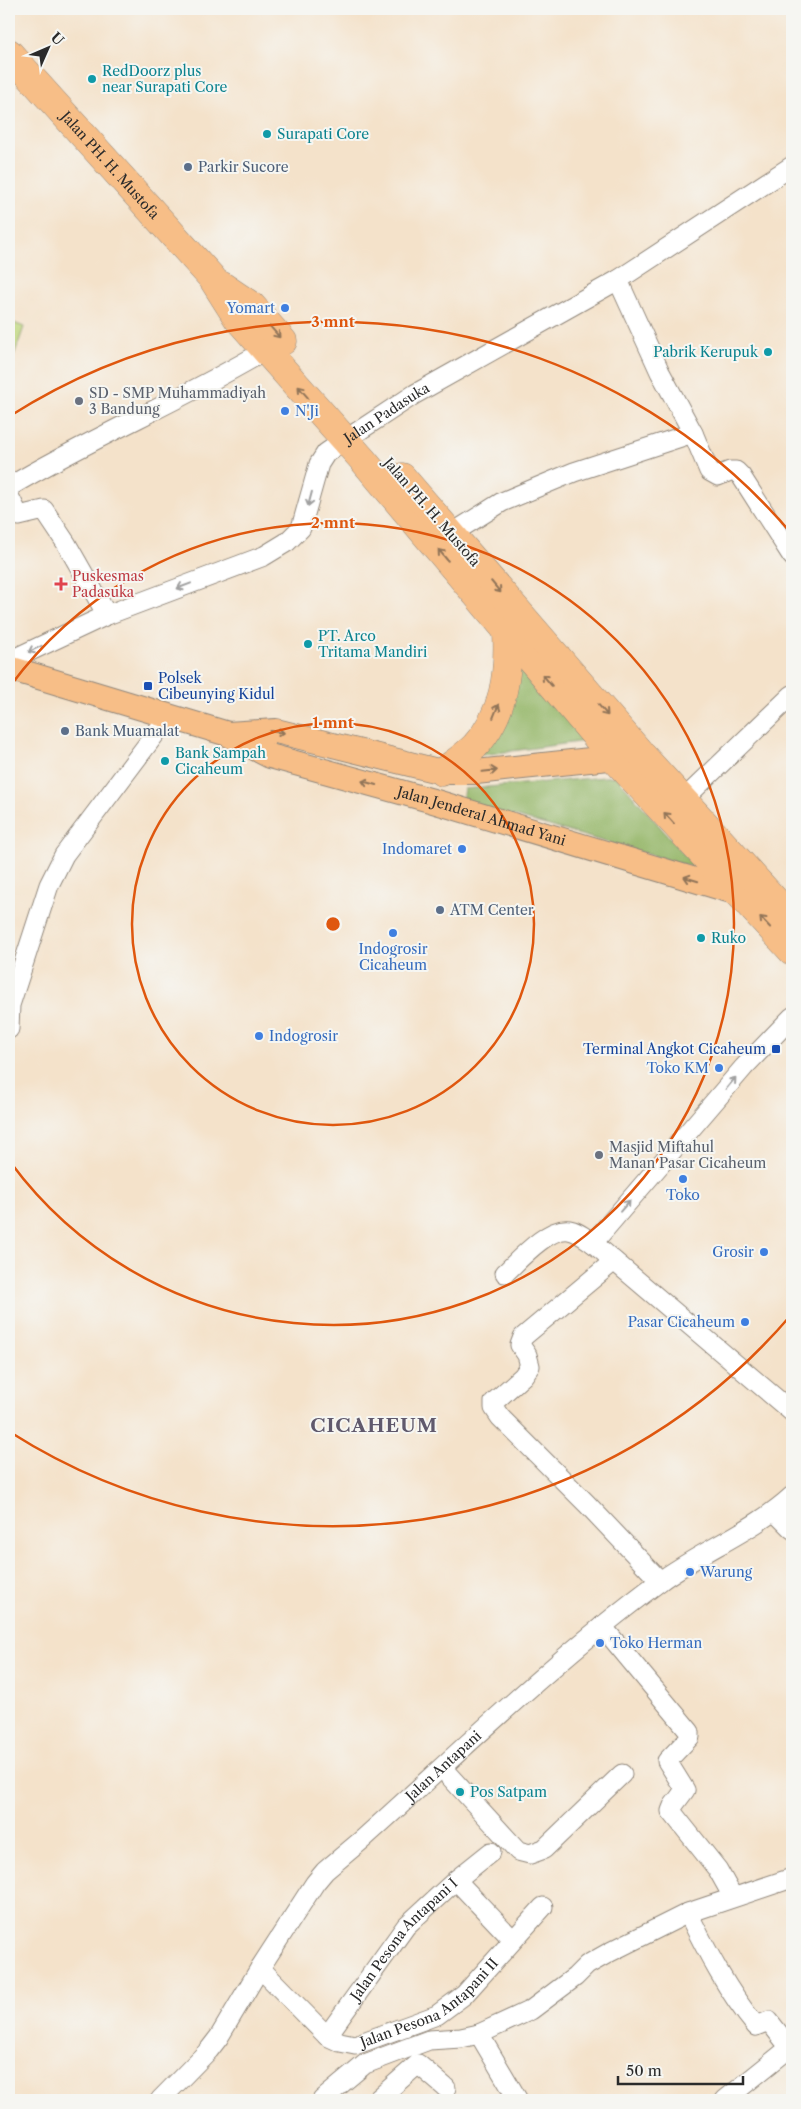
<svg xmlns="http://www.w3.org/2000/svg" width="801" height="2109" viewBox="0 0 801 2109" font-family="'Libre Caslon Text',serif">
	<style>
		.green { fill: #bed67b; stroke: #748053 }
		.forest { fill: #96b76b; stroke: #60714b }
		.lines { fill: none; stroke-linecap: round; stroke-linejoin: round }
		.minor-casing { stroke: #90867a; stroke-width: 21 }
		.major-casing { stroke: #90867a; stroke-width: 26 }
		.highway-casing { stroke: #90867a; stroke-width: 29 }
		.minor { stroke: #fff; stroke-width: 19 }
		.major { stroke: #f7be87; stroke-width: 24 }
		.highway { stroke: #f7be87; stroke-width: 28 }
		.oneway { stroke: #917459 }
		.oneway2 { stroke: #a0a0a0 }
		.ring { fill: none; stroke: #df570e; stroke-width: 2.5 }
		.culture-dot { fill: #0f9aa8; stroke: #f6f6f2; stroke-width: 2 }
		.service-dot { fill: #5c6f8a; stroke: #f6f6f2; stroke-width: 2 }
		.shop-dot { fill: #3f7fe0; stroke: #f6f6f2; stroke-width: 2 }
		.worship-dot { fill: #6b7280; stroke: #f6f6f2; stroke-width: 2 }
		.health-dot { fill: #e0444e; stroke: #f6f6f2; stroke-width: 2 }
		.transit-dot { fill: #1a4fb4; stroke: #f6f6f2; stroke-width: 2 }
		.labels { text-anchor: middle; stroke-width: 4; stroke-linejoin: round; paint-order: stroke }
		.culture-label { font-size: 14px; fill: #0d838f; stroke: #f6f6f2; text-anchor: start }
		.street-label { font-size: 14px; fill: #2b2b2b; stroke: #f6f6f2 }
		.service-label { font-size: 14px; fill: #4e5e75; stroke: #f6f6f2; text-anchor: start }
		.shop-label { font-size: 14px; fill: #366cbe; stroke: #f6f6f2; text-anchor: end }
		.worship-label { font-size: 14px; fill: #5b616d; stroke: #f6f6f2; text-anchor: start }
		.health-label { font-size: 14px; fill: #be3a42; stroke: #f6f6f2; text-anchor: start }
		.transit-label { font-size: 14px; fill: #164399; stroke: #f6f6f2; text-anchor: start }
		.district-label { font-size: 19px; font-weight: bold; letter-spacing: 1px; fill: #60596c; stroke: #f6f6f2 }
		.centre { fill: #df570e; stroke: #f6f6f2; stroke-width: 2.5 }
		.ring-label { font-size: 15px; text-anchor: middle; font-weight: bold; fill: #df570e; stroke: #f6f6f2; stroke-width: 4; stroke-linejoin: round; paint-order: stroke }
	</style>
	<rect width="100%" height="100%" fill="#f6f6f2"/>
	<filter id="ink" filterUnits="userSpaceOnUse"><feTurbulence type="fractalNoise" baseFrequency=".02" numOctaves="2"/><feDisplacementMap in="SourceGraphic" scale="10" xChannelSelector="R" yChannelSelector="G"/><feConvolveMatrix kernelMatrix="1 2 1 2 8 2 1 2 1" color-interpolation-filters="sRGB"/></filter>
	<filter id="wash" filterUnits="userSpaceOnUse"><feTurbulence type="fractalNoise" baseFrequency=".0096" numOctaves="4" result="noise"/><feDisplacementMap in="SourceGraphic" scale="20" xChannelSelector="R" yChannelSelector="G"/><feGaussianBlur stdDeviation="1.12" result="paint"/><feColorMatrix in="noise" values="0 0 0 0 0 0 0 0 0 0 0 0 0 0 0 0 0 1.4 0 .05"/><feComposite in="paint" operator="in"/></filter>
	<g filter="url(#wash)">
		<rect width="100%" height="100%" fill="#f4e2ca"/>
		<path class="green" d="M9,321L24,327L9,370Z"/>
		<path class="forest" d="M515,655L586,741L482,755Z
			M616,776L696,868L462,801L464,789Z"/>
	</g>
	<g filter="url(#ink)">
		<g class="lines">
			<defs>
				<g id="minor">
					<path d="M618,280L660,372L693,433L709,471L718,476L730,471H736L741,476L792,556"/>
					<path d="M9,487C92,437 183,400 266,350"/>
					<path d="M9,496L19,516L44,510L66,543L107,615"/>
					<path d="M451,534L502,502L574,472L693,433"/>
					<path id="s1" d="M9,661L107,615L264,556L287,542L301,528L319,464L326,453L345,440L415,394L618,280L792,166"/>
					<path d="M683,800L792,695"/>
					<path d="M9,1029L10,1005L49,885L64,855L168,717"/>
					<path d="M593,1243L744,1067L792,1017"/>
					<path d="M614,1261L523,1337L520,1345L527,1355L530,1366L523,1376L494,1402V1408L500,1417L587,1504L660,1581"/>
					<path d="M505,1273C519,1260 548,1227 569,1230C577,1231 586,1238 593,1243L792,1412"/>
					<path d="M775,1512L792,1529"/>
					<path d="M602,1626L690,1732V1737L667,1761L685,1790L673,1806L671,1811L718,1870L733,1897"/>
					<path d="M442,1768L518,1851L530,1854L544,1849L622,1774"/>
					<path d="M456,1880L513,1940"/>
					<path d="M688,1913C707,1952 728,1992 756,2026L769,2021L790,2048"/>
					<path id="s2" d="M260,1968L327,2036L340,2042L355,2045L437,2015L464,1995L543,1907"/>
					<path d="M479,2034L518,2100"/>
					<path id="s3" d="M327,2036L406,1926L456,1880L491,1852"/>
					<path id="s4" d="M160,2100L209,2050L219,2037L260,1968L315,1883L325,1871L363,1839C460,1752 554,1660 659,1582C701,1551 754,1531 792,1496"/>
					<path d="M322,2100L365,2064L429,2040L461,2038L479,2034L531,2010L575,1977L587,1965L610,1952L688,1913L792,1878"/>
					<path d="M377,2100L418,2064L446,2088"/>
					<path d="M725,2100L792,2046"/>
				</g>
				<g id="major">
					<path id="s5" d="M9,668L228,734L270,756L433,801L738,893"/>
					<path d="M228,734L276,731L442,772H476L628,756"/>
				</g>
				<g id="highway">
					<path id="s6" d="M9,53L212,278L238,319L363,460L613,757L792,951"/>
					<path d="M221,285L252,306L283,341"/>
					<path d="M402,477L642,755L792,919"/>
					<path d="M442,772C453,764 465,756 475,746C504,715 509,673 507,633"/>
				</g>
			</defs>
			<use href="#minor" class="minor-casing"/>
			<use href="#major" class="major-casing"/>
			<use href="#highway" class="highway-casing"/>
			<use href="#minor" class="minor"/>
			<use href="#major" class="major"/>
			<use href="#highway" class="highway"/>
		</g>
		<defs><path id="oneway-shaft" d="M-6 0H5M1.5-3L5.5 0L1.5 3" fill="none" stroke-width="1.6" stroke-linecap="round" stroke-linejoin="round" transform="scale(1.25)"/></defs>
		<g class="oneway">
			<use href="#oneway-shaft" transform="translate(275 332) rotate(49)"/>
			<use href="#oneway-shaft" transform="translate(303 392) rotate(-131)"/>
			<use href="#oneway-shaft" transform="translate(443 555) rotate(-130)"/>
			<use href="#oneway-shaft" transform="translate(496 587) rotate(50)"/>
			<use href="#oneway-shaft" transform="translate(547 680) rotate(-130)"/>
			<use href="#oneway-shaft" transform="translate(603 710) rotate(49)"/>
			<use href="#oneway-shaft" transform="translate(496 711) rotate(-68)"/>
			<use href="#oneway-shaft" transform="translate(277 732) rotate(7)"/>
			<use href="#oneway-shaft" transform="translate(490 771) rotate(-6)"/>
			<use href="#oneway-shaft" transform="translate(369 783) rotate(-164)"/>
			<use href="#oneway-shaft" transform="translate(669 818) rotate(-132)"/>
			<use href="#oneway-shaft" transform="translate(691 879) rotate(-163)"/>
			<use href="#oneway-shaft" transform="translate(765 922) rotate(-133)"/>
		</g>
		<g class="oneway2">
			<use href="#oneway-shaft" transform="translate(310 499) rotate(105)"/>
			<use href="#oneway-shaft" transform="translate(184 586) rotate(159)"/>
			<use href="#oneway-shaft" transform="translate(35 649) rotate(155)"/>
			<use href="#oneway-shaft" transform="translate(731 1083) rotate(-50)"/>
			<use href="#oneway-shaft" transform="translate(625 1206) rotate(-49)"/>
		</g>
	</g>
	<g class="ring">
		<circle cx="333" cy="924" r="201"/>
		<path d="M11 685A401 401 0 1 1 11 1163"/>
		<path d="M791 1315A602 602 0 0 1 10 1432M10 416A602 602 0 0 1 791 533"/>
	</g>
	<g class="culture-dot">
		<circle cx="92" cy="79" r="5"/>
		<circle cx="267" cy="134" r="5"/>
		<circle cx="768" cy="352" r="5"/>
		<circle cx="308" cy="644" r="5"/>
		<circle cx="165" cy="761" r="5"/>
		<circle cx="701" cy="938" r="5"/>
		<circle cx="460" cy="1792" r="5"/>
	</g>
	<g class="service-dot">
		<circle cx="188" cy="167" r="5"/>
		<circle cx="65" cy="731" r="5"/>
		<circle cx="440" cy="910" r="5"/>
	</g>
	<g class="shop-dot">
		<circle cx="285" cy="308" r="5"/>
		<circle cx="285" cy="411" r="5"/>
		<circle cx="462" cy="849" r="5"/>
		<circle cx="393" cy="933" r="5"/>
		<circle cx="259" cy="1036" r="5"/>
		<circle cx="719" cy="1068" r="5"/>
		<circle cx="683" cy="1179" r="5"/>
		<circle cx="764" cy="1252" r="5"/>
		<circle cx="745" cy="1322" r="5"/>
		<circle cx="690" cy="1572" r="5"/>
		<circle cx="600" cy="1643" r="5"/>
	</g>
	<g class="worship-dot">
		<circle cx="79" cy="401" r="5"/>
		<circle cx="599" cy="1155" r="5"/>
	</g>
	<path class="health-dot" d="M58.5 576.5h5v5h5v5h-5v5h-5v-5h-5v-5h5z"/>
	<g class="transit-dot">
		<rect x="143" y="681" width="10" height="10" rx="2.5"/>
		<rect x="771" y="1044" width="10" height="10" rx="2.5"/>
	</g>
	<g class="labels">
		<g class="culture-label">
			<text x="102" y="76">RedDoorz plus<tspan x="102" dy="16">near Surapati Core</tspan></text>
			<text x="277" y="139">Surapati Core</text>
			<text x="758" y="357" text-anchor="end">Pabrik Kerupuk</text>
			<text x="318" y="641">PT. Arco<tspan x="318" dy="16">Tritama Mandiri</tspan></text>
			<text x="175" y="758">Bank Sampah<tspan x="175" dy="16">Cicaheum</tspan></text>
			<text x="711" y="943">Ruko</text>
			<text x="470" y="1797">Pos Satpam</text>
		</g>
		<g class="street-label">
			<text dy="5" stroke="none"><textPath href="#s6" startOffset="151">Jalan PH. H. Mustofa</textPath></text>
			<text dy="5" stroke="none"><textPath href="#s1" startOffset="475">Jalan Padasuka</textPath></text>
			<text transform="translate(432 512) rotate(49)" y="5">Jalan PH. H. Mustofa</text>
			<text dy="5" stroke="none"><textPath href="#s5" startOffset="496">Jalan Jenderal Ahmad Yani</textPath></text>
			<text dy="5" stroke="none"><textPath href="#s4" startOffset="442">Jalan Antapani</textPath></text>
			<text dy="5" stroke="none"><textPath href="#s3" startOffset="124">Jalan Pesona Antapani I</textPath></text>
			<text dy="5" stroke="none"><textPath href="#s2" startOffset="212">Jalan Pesona Antapani II</textPath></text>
		</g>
		<g class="service-label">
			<text x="198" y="172">Parkir Sucore</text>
			<text x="75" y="736">Bank Muamalat</text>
			<text x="450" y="915">ATM Center</text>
		</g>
		<g class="shop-label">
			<text x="275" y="313">Yomart</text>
			<text x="295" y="416" text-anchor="start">N'Ji</text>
			<text x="452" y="854">Indomaret</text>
			<text x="393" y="954" text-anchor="middle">Indogrosir<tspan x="393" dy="16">Cicaheum</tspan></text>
			<text x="269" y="1041" text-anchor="start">Indogrosir</text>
			<text x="709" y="1073">Toko KM</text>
			<text x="683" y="1200" text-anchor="middle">Toko</text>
			<text x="754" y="1257">Grosir</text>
			<text x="735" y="1327">Pasar Cicaheum</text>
			<text x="700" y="1577" text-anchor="start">Warung</text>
			<text x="610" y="1648" text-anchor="start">Toko Herman</text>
		</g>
		<g class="worship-label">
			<text x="89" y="398">SD - SMP Muhammadiyah<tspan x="89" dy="16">3 Bandung</tspan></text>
			<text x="609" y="1152">Masjid Miftahul<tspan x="609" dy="16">Manan Pasar Cicaheum</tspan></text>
		</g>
		<g class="health-label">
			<text x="72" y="581">Puskesmas<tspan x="72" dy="16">Padasuka</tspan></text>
		</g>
		<g class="transit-label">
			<text x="158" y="683">Polsek<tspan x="158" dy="16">Cibeunying Kidul</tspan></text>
			<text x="766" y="1054" text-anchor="end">Terminal Angkot Cicaheum</text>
		</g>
		<g class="district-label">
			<text x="374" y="1432">CICAHEUM</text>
		</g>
	</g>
	<circle cx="333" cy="924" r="8" class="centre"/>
	<g class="ring-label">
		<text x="333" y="327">3 mnt</text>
		<text x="333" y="528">2 mnt</text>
		<text x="333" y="728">1 mnt</text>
	</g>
	<rect width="801" height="2109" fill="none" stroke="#f6f6f2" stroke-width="30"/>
	<g transform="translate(48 48) rotate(45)" stroke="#f6f6f2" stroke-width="4" paint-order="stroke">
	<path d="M0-4L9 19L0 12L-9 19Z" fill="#2b2b2b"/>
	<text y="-8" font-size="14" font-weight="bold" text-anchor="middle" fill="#2b2b2b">U</text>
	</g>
	<path d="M618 2076v8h125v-8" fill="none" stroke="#2b2b2b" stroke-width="2.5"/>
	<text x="626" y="2076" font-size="15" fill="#2b2b2b" stroke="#f6f6f2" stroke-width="4" paint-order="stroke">50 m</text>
</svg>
